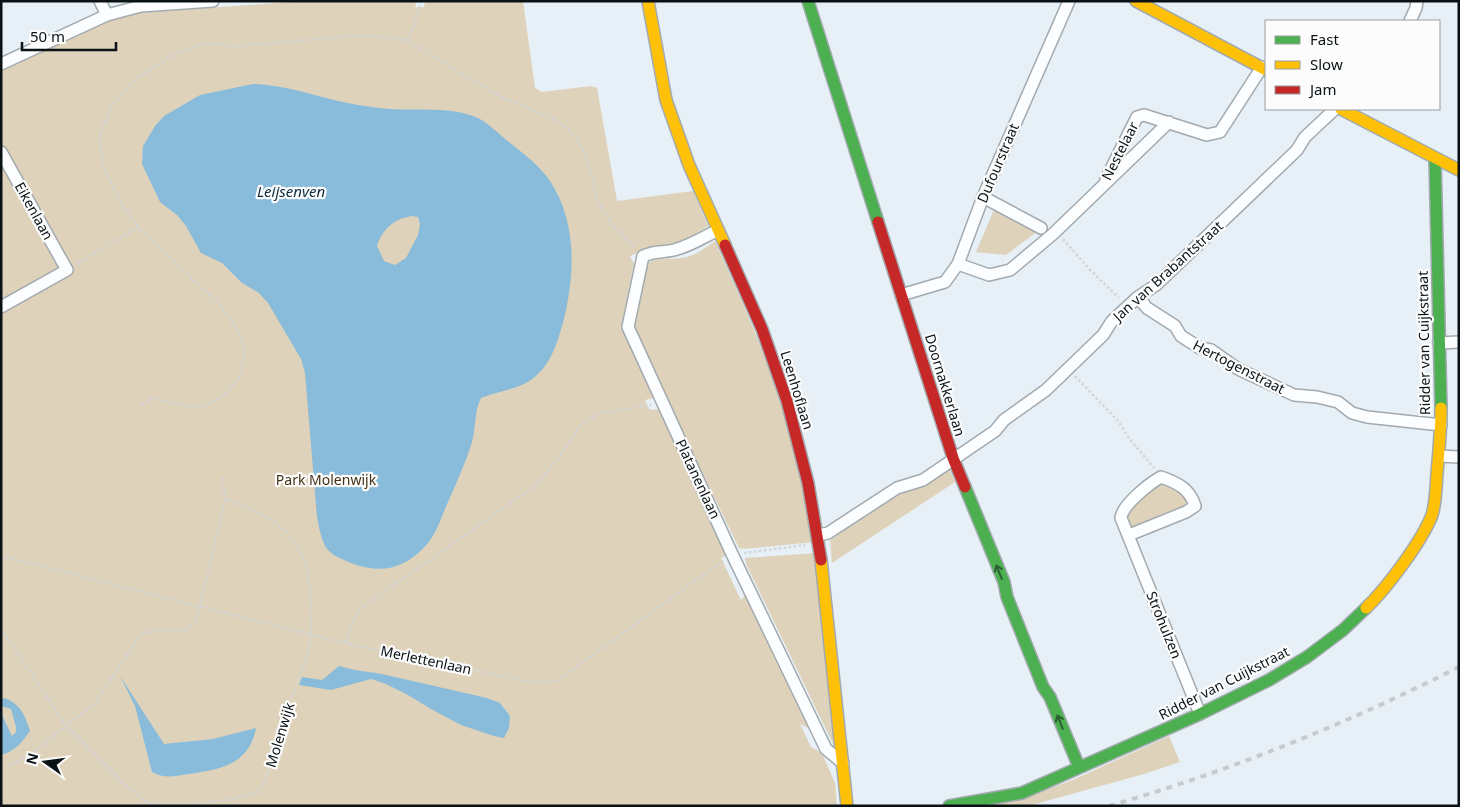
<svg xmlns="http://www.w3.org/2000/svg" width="1460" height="807" viewBox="0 0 1460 807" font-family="'Noto Sans',sans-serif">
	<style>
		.green { fill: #dfd2ba }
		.water { fill: #89bcda; fill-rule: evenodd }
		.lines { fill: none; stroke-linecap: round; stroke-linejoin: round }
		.street-casing { stroke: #a2aaaf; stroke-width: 14 }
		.fast-casing { stroke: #a2aaaf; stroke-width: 14 }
		.slow-casing { stroke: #a2aaaf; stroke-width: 14 }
		.jam-casing { stroke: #a2aaaf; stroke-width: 14 }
		.path { stroke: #d3d6d7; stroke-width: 2.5; stroke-dasharray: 2.5 2.5; stroke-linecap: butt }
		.street { stroke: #fbfdfe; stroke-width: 11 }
		.fast { stroke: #4caf50; stroke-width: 11 }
		.slow { stroke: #ffc107; stroke-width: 11 }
		.jam { stroke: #c62828; stroke-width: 11 }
		.rail { stroke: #c8cbcd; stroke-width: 4; stroke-dasharray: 6 6; stroke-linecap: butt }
		.oneway { stroke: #2b6033 }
		.labels { text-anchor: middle; stroke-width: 4.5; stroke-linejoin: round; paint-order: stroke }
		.street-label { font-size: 14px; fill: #0a1216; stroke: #fcfcfc }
		.park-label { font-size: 14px; fill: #443317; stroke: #fcfcfc }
		.water-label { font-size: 15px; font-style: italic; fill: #0d2d3e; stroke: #fcfcfc }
	</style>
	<rect width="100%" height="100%" fill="#e6f0f6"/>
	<path class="green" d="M307,1H417L415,7H424L425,1H523L535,88L542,92L591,86L597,88L617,201L693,191L708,226L683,243L654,246L630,256L634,264L624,313L623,331L654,398L645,400L650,410L659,409L728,554L721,558L741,600L747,593L808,722L810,729L800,724L811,747L822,753L835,783L837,806H1V71L122,14Z
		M996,205L1038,231L1006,255L976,252Z
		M715,241C738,293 763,346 780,401C794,447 805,494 814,542L744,549L739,548L670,407L634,326L645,266C655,255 673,261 687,257C698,254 706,247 715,241Z
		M949,469L955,482L832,563L830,540L918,479Z
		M1161,483H1164L1185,495L1187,499L1184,508L1139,526L1134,527L1128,524L1126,514L1128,509L1155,485Z
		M816,553L834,746L747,566L745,558Z
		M1169,736L1180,762L1144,774L1028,806H981L1043,791L1075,779Z"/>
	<path class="water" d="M253,84C284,85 308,94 338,101C351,104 365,106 379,108C411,112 445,105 476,117C486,121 500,135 509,142C523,153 540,166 550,181C577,222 575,273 564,319C558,340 553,361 536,376C521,390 499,390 481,398C474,412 476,427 472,442C465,465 454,488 445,509C440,521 436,533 428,543C404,571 379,575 346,561C340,558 332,555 327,549C321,540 319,527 317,517L305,373L301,359L268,303L259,293L242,283L222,263L201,253L186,226L177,215L160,202L142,164L143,146L155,126L164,116L200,95ZM412,216L418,217L420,224L418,235L406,258L395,265L384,261L377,246C383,228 394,219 412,216Z
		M339,666L355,670L382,674L487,698L500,703L510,716L509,728L504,738L494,736L461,725L431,709L408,695L386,684L371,679L331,690L299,685L302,677L322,680Z
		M120,676L164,744L213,739L256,728C249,765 221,769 189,774C176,776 164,779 152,772L135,706Z
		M4,698C20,703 25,715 30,731C22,742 16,751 1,755V713L12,736L16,732V727L11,709L1,706V699Z"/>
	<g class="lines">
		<defs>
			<path id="street" d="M100,1L107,15
				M1410,21L1416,8L1417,1
				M1,64L107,15L141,6L213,1
				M1,152L67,270L1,307
				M1106,179L1137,117L1144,115L1207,135L1220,132L1262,67
				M983,197L1041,228
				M718,230C704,237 690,246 674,250C661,253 657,250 643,256L628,327L732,554L826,749L843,763
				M958,264L989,275L1010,270L1053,234L1169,122
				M901,295L945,282L958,264L983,197L1069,1
				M1138,297L1147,308L1175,326L1181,336L1200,348L1211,350L1238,369L1294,395L1317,397L1338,402L1352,413L1367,417L1441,425
				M1439,343L1459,342
				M1439,456L1459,457
				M818,535L828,533L897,488L923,480L995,431L1004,420L1046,390L1103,335L1112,321L1138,297L1156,285L1297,150L1305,137L1335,109
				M1129,535L1186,512L1195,506C1190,489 1178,483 1161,477C1150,483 1122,505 1121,518L1200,714"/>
			<path id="fast" d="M808,1L878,222
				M1435,159L1441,408
				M965,487L1004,582L1007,597L1043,687L1050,697L1079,767
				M949,806L1022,793L1200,714L1269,680L1307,657L1343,630L1366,608"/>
			<path id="slow" d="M648,1L666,100L689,165L725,245
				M1136,1L1266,70
				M1341,109L1459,170
				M821,560L847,806
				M1366,608C1387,588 1422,541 1432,515C1436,502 1436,486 1437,473C1439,451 1441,430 1441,408"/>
			<path id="jam" d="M878,222L953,458L965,487
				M725,245L762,329L787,401L808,483L821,560"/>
		</defs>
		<use href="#street" class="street-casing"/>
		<use href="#fast" class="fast-casing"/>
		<use href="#slow" class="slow-casing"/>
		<use href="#jam" class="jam-casing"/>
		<path class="path" d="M406,40L413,29L421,1
			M1063,239L1090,270L1119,298
			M77,264L138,227
			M1075,376L1119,422L1128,437L1154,468
			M142,405L152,398L194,408L211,403L225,394L238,379L243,364L245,351L238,330L221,306L138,227L120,201L105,171L99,138L110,109L133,81L174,55L202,43L236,46L354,36L382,37L406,40L499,96L558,121L577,138L590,167L597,199L612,225L635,248
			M223,478L225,500
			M744,553L805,545
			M1,556L345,643L536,683L558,680L723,561
			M1,629L67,727L123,783L147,803L183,805L234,799L259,792C275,761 283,727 293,694C297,680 306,666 308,651C314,618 314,564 291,537C274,518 250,507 225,500L200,606L196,619L187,632L161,629L141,634L95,703L30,755L1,770
			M345,642L358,610L535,486L558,459L581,424L601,413L651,405"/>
		<use href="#street" class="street"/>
		<use href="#fast" class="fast"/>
		<use href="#slow" class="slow"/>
		<use href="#jam" class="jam"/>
		<path class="rail" d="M1109,806C1230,771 1346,724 1459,667"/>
	</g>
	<defs><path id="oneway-shaft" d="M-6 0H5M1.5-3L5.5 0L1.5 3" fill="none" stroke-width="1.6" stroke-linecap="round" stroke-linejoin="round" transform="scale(1.25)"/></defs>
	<g class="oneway">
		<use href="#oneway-shaft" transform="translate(999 572) rotate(-112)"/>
		<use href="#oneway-shaft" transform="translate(1060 722) rotate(-112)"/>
	</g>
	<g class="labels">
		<g class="street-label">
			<text transform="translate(1120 151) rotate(-63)" y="5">Nestelaar</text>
			<text transform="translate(998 163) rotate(-67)" y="5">Dufourstraat</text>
			<text transform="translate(34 211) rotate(61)" y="5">Eikenlaan</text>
			<text transform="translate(1168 271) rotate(-42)" y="5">Jan van Brabantstraat</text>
			<text transform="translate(1424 343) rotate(-91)" y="5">Ridder van Cuijkstraat</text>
			<text transform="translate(1239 367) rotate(27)" y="5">Hertogenstraat</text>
			<text transform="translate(945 385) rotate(73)" y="5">Doornakkerlaan</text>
			<text transform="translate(797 390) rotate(73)" y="5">Leenhoflaan</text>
			<text transform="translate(698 479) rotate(65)" y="5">Platanenlaan</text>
			<text transform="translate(1164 625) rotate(68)" y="5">Strohulzen</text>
			<text transform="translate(426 660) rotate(12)" y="5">Merlettenlaan</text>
			<text transform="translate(1224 683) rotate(-27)" y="5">Ridder van Cuijkstraat</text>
			<text transform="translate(280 735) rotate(-73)" y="5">Molenwijk</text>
		</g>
		<g class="park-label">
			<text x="326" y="485">Park Molenwijk</text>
		</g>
		<g class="water-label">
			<text x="291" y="197">Leijsenven</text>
		</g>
	</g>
	<rect width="1460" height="807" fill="none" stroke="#0a1216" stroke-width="5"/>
	<rect x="1265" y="20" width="175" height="90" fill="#fcfcfc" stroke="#9b9ea0"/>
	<rect x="1275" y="36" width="25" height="8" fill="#4caf50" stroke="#9b9ea0"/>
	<text x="1310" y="45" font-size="15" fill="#0a1216">Fast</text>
	<rect x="1275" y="61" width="25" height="8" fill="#ffc107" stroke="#9b9ea0"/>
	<text x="1310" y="70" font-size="15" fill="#0a1216">Slow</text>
	<rect x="1275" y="86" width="25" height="8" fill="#c62828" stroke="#9b9ea0"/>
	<text x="1310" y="95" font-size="15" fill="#0a1216">Jam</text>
	<g transform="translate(45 762) rotate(284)" stroke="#fcfcfc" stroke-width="4" paint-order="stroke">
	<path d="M0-4L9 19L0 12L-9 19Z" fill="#0a1216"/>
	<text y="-8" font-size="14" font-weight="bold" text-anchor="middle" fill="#0a1216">N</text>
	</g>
	<path d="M22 42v8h94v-8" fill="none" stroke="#0a1216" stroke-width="2.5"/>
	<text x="30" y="42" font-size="15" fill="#0a1216" stroke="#fcfcfc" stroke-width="4" paint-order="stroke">50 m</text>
</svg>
